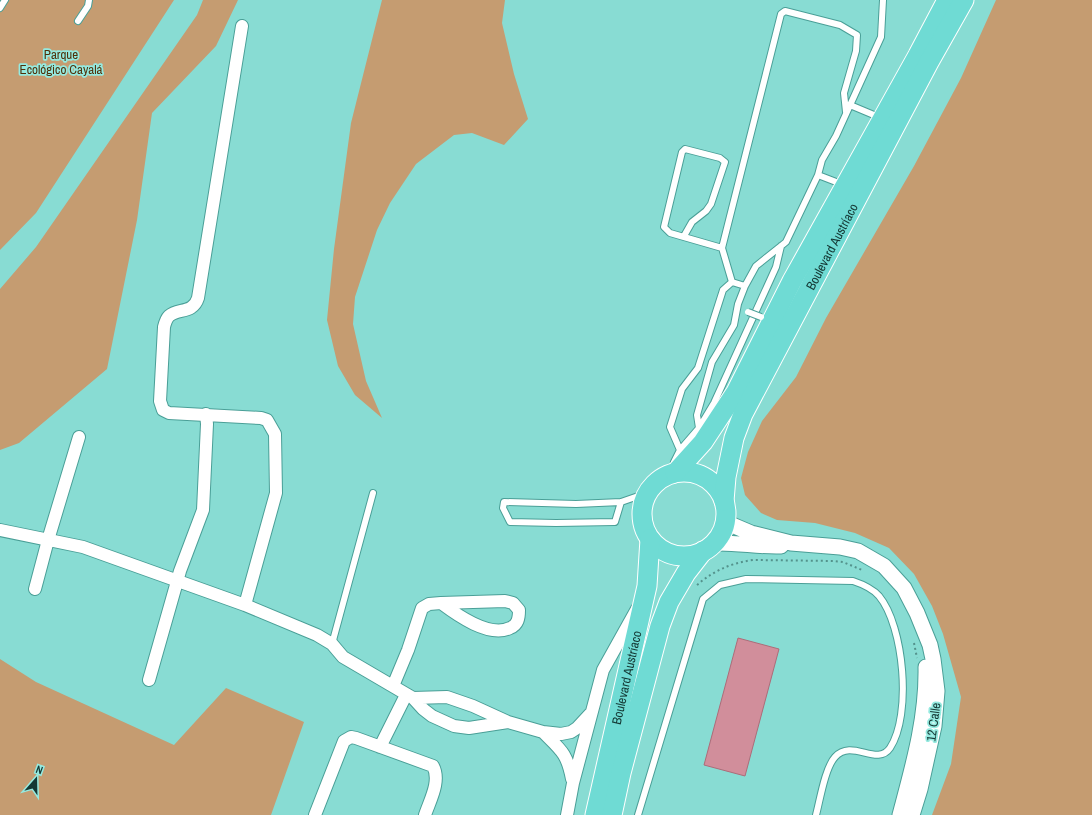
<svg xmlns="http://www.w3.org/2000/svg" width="1092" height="815" viewBox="0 0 1092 815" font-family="'Archivo Narrow',sans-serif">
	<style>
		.green { fill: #c59c71 }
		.building { fill: #d18e9b; stroke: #ac6c79 }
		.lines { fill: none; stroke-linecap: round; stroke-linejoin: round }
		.service-casing { stroke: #4a9f97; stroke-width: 8 }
		.minor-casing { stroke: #4a9f97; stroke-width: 14 }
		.tertiary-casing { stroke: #4a9f97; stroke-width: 17 }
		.primary-casing { stroke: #fff; stroke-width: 21 }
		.path { stroke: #54928c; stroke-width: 2; stroke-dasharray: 2 3; stroke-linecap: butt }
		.service { stroke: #fff; stroke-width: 6 }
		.minor { stroke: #fff; stroke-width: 12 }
		.tertiary { stroke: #fff; stroke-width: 15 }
		.primary { stroke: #6fdbd4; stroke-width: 19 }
		.service-bridge-casing { stroke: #4a9f97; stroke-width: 8; stroke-linecap: butt }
		.service-bridge { stroke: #fff; stroke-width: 6 }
		.labels { text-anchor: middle; stroke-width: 3.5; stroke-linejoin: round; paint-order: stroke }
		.park-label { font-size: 13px; fill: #4f3009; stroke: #95eae0 }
		.street-label { font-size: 13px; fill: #143834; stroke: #95eae0 }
	</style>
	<rect width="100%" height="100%" fill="#88dcd3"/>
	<path class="green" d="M0,0H174L36,213L0,250Z
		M203,0H238L216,46L152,113L137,220L107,369L19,443L0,450V289L36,247L197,15Z
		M382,0H505L502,23L514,74L528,119L504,145L472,133L454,135L416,164L390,203L377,230L355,297L353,324L366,381L382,418L355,395L338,366L327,320L334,249L351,123Z
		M996,0H1092V815H932L951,764L961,697L943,634L932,606L914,574L889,548L855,533L815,523L777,520L761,513L745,495L741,478L748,452L762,421L796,377L826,318L914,166L961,78Z
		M0,659L36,682L174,745L226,688L304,722L271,815H0Z"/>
	<path class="building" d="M738,638L779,649L745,776L704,765Z"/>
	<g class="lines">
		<defs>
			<path id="service" d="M0,8L5,0
				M78,21L88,6L89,0
				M850,105L881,118
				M818,175L844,185
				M684,236L692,222L706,211L711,204L725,162L720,158L685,149L682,152L664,227L670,233L722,248
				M745,286L732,282L722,248L781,14L785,11L840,25L857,35L856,51L844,93L846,112
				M699,428L697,415L712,362L734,325L738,304L745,286L756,266L786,242L818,175L822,160L836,136L881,37L883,0
				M680,450L699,428L714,403L771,278L776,267L781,246
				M674,462L680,450L670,427L682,389L698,368L723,290L732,282
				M621,502L615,522L556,523L510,522L503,508L504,502L576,504L621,502L647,493
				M332,644L373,493
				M638,815L703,599L720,585L746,579L853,581C862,584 872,588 879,596C904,626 912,715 890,748C877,767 852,738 835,757C825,768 820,800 816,815"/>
			<path id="minor" d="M242,26L198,298C193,314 178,308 169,316C166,319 165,323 164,327L160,401L163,410L169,413L261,418L267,420L275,434L276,493L245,605
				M0,530L83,547L245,605L317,635L332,644L343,657L413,698L423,709L432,716L454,726L469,728L508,722
				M35,589L48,540L79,437
				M505,601L513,603L519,610C519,618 518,625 510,628C489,638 457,615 441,603Z
				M149,680L180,571L203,510L207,424L206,414
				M393,686L408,650L422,608L429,604L441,603
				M413,698L447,697L473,706L508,722L543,732L561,734L571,732L577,728L590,714
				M543,732C561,750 567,753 572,779
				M380,747L406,695
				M315,815L344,741L351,737L356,738L433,766C441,781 430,800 425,815
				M567,815L573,783L603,670L637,609"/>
			<path id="tertiary" d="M725,522L751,533L791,543L840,547L858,551L884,566L904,588L917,613L930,645L933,659L937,691L934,726L920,789L912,815
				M714,543C737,542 759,547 781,546
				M900,815C913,766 927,718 926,667"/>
			<g id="primary">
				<circle cx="684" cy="514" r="42"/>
				<path d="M675,473L703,442L736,392L792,281L918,55L947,0"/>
				<path id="s1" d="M724,501L726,477L734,438L743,414L929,62L964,0"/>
				<path id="s2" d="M595,815L647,586L650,539"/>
				<path d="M612,815L621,773L660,626L669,602L686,573L703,551"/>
			</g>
		</defs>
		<use href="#service" class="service-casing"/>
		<use href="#minor" class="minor-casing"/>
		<use href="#tertiary" class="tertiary-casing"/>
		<use href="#primary" class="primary-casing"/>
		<path class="path" d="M697,585C713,571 731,563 753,560L834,561L843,562L862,570
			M914,643L917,658"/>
		<use href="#service" class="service"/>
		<use href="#minor" class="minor"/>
		<use href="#tertiary" class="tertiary"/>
		<use href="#primary" class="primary"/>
		<defs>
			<path id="service-bridge" d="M748,312L761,317"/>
		</defs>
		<use href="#service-bridge" class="service-bridge-casing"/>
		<use href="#service-bridge" class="service-bridge"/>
	</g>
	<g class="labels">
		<g class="park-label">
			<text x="61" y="59">Parque<tspan x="61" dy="15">Ecológico Cayalá</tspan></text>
		</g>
		<g class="street-label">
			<text dy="5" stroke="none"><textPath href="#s1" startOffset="279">Boulevard Austríaco</textPath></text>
			<text dy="5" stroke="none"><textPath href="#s2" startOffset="141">Boulevard Austríaco</textPath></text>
			<text transform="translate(933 722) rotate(-82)" y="5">12 Calle</text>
		</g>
	</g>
	<g transform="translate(36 779) rotate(20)" stroke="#95eae0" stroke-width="3" paint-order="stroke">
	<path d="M0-3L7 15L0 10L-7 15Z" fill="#143834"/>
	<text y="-6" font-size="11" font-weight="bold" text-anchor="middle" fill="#143834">N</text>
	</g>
</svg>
